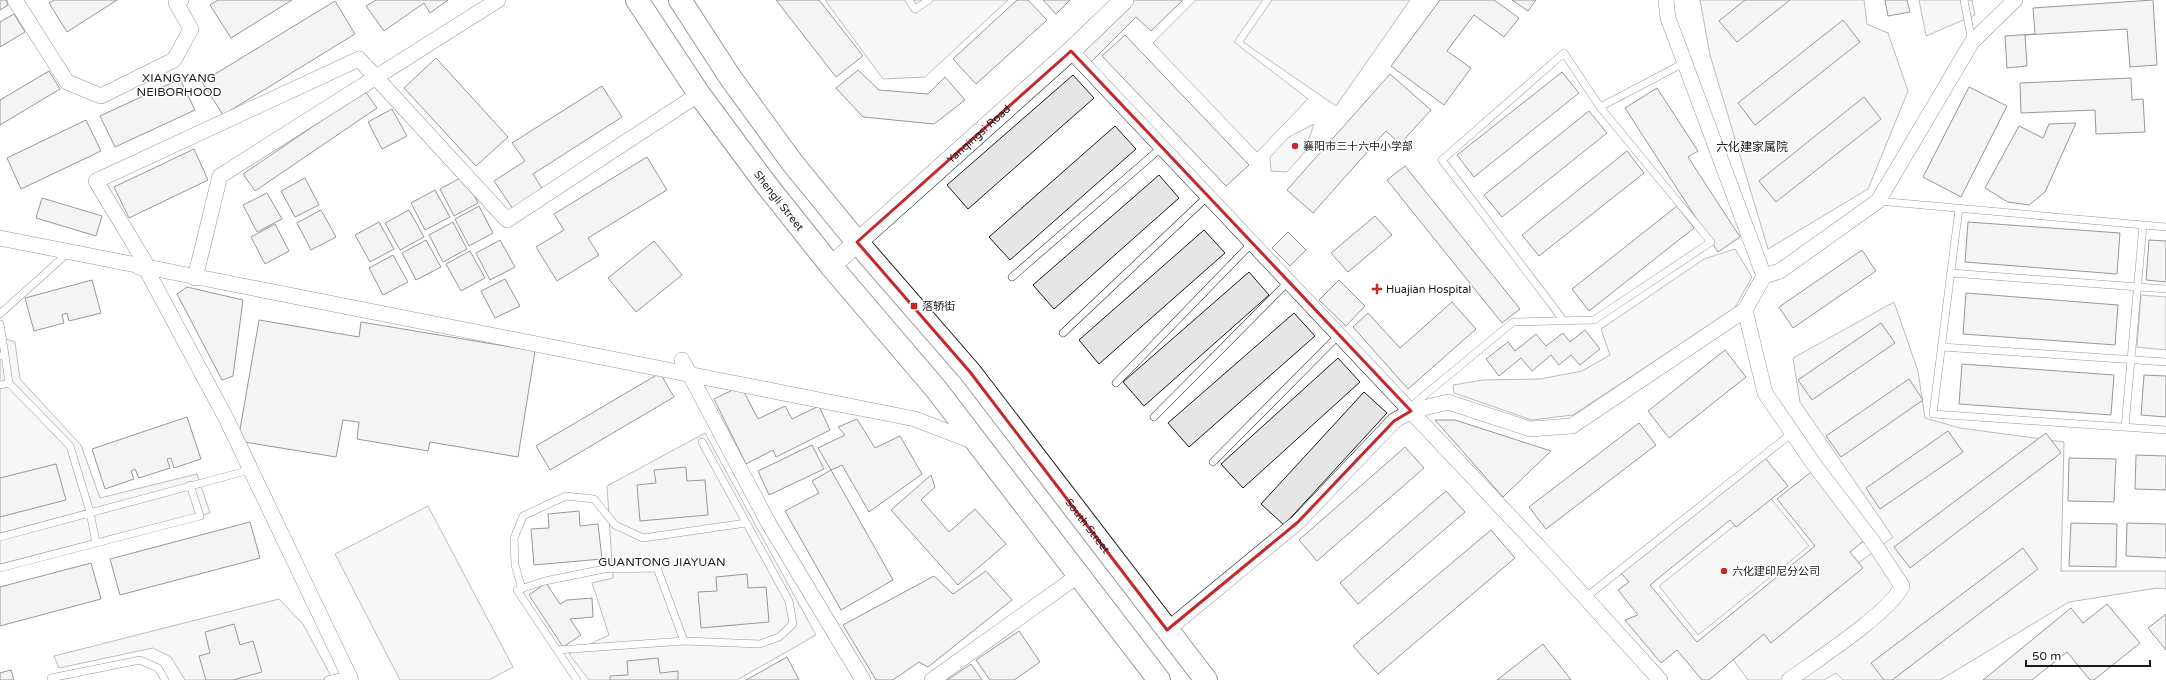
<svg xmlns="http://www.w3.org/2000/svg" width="2166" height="680" viewBox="0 0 2166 680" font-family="'Varela Round','Noto Sans SC',sans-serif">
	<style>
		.built { fill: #ededed; stroke: #6a6a6a }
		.building { fill: #e6e6e6; stroke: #1a1a1a }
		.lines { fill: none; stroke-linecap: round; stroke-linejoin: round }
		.service-casing { stroke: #1a1a1a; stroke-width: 8 }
		.minor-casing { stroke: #1a1a1a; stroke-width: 16 }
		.tertiary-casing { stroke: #1a1a1a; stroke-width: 20 }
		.trunk-casing { stroke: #1a1a1a; stroke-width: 24 }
		.service { stroke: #fff; stroke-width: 7 }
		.minor { stroke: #fff; stroke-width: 15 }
		.tertiary { stroke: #fff; stroke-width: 19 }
		.trunk { stroke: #fff; stroke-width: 22 }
		.marked { fill: none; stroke: #c62828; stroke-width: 3; stroke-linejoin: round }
		.poi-dot { fill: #c62828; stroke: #fff; stroke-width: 1.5 }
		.labels { text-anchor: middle; stroke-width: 3; stroke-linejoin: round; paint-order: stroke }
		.street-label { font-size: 11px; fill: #1a1a1a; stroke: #fff }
		.poi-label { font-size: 11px; fill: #1a1a1a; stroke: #fff; text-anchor: start }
		.neighbourhood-label { font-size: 12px; fill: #1a1a1a; stroke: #fff }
	</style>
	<rect width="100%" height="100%" fill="#fff"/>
	<path class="built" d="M825,0H1008L925,77L883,79Z
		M1196,0H1263L1234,42L1308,99L1257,152L1153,43Z
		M1272,0H1410L1336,106L1243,42Z
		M1700,0H1864L1867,24L1888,33L1908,91L1868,189L1768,249L1710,55Z
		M1919,0H1972L1975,15L1926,36Z
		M1314,124L1304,153L1287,172L1271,171L1270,157L1289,137Z
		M1735,249L1752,277L1734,309L1573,415L1532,420L1454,393L1453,385L1483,380L1540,379L1582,371L1610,355L1601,329L1704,259Z
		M2141,295L2166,297V350L2137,347Z
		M1894,302L1918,371L1925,418L1960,428L2064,442L2061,571H2166V589L2157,588L2069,602L1940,680H1843L1836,673L1824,680H1748L1732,658L1893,537L1800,402L1793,358Z
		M0,337L15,342L20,379L81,445L100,498L197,474L210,513L0,571Z
		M705,433L816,635L737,680H589L569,654L609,635L592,583L613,578L607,486Z
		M1770,497L1809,546L1698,635L1659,586Z
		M428,506L513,667L489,680H400L335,554Z
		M279,599L303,624L333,680H185L171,657L153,648L59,668L54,656Z"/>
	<path class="building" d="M0,0H6L8,5L0,10Z
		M54,0H117L67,32L49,3Z
		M218,0H292L231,38L210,5Z
		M376,0H448L430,13L424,3L384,31L366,6Z
		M776,0H819L863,56L836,77Z
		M1017,0H1028L1047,20L976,84L953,59Z
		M1043,0H1070L1056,14Z
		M1129,0H1183L1151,31L1136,17L1091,62L1078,50Z
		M1440,0H1494L1519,18L1504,37L1474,15L1447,51L1471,68L1444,105L1391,66Z
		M1512,0H1536L1528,11Z
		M1745,0H1790L1737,42L1719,21Z
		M1885,0H1907L1910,12L1888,16Z
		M2153,0L2157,65L2130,67L2127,29L2025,35L2027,66L2007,68L2005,36L2035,34L2033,8Z
		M335,1L355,34L223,115L202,82Z
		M14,14L25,32L0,47V22Z
		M1843,20L1860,42L1755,125L1738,103Z
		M1125,35L1249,165L1226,186L1102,56Z
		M436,58L508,137L476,166L404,88Z
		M858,70L879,90L928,94L945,77L965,100L934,124L863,117L836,88Z
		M49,71L60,89L0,125V100Z
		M1562,72L1579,93L1474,177L1457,155Z
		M1390,74L1431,110L1400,144L1386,131L1313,213L1287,190Z
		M1073,75L1094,98L968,209L947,185Z
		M2131,78L2132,100L2143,99L2145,132L2096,134L2095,110L2021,113L2020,83Z
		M180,79L195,110L115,147L100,116Z
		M602,86L622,117L533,174L543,190L513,209L494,181L525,161L512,143Z
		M1969,87L2007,106L1961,197L1923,177Z
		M1657,88L1698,151L1688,157L1740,237L1718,252L1625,108Z
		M365,91L377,108L255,191L243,174Z
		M1864,97L1881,119L1776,202L1759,181Z
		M392,109L407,136L382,149L368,122Z
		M1589,111L1607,133L1502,217L1484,195Z
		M86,120L101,151L21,189L7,158Z
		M2076,123L2045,192L2029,205L2008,202L1985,188L2019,126L2043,138L2049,124Z
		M1115,126L1136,149L1010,260L989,237Z
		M194,149L208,180L129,218L114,187Z
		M1627,151L1644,173L1539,256L1522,235Z
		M647,157L667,190L588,238L599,255L557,281L536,247L564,230L554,214Z
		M1405,166L1520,309L1502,323L1387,180Z
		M1159,175L1179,198L1054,309L1033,285Z
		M464,176L478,203L454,216L440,189Z
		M305,178L319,205L295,217L281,191Z
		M435,190L450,217L425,230L411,203Z
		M267,193L282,219L257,232L243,205Z
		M42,198L102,216L96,236L36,218Z
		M479,206L493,233L469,246L455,219Z
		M1677,206L1694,228L1589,311L1572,289Z
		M321,210L336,237L311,250L297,223Z
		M409,210L424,237L400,250L385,223Z
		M1375,216L1392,235L1348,272L1331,253Z
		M379,222L394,249L370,262L355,235Z
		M453,222L467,249L443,262L429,235Z
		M1968,222L2120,233L2117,274L1965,262Z
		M275,224L289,251L265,264L251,237Z
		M1204,230L1225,253L1099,364L1079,340Z
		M1288,232L1306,250L1290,266L1272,248Z
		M426,240L441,267L416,280L402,253Z
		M500,240L515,267L490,280L476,253Z
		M2149,240L2166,241V282L2146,280Z
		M654,241L682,275L636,312L608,278Z
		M1862,250L1876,271L1793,328L1779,307Z
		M470,251L485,278L461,291L446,264Z
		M393,255L408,282L383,295L369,268Z
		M1249,272L1269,295L1144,406L1123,382Z
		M505,279L520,306L495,318L481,291Z
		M92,280L101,313L69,321L67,313L62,315L64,323L34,331L25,298Z
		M1339,280L1365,306L1346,326L1319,300Z
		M187,287L243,300L233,376L222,380L177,294Z
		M1966,293L2118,305L2115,345L1963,334Z
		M1452,302L1476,329L1408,389L1353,327L1368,313L1400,348Z
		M1294,313L1315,336L1189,447L1168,423Z
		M259,320L359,337L361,322L535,351L518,457L430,442L428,451L357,439L359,422L343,420L336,457L238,441Z
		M1881,323L1895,343L1812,400L1798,380Z
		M1585,330L1600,349L1580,365L1571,355L1559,365L1551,355L1532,371L1521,358L1499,376L1486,359L1508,342L1515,351L1536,334L1546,346L1563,333L1570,342Z
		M1725,350L1746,377L1669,438L1648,411Z
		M1338,358L1360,382L1243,488L1221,464Z
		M1962,364L2114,375L2111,415L1959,404Z
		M660,373L674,397L550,470L536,446Z
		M2144,375L2166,376V417L2141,415Z
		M1909,379L1923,400L1841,457L1826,436Z
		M741,386L758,419L785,406L792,419L819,406L830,430L776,457L773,450L746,464L714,399Z
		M1364,392L1387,413L1284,525L1261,504Z
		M187,417L201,459L174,468L171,458L167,459L170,468L139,478L135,469L131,471L134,479L105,489L92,449Z
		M857,419L875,448L900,436L922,474L869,512L842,465L831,470L818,448L845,435L838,427Z
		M1435,420H1455L1551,451L1503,497Z
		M1639,423L1656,445L1546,529L1529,507Z
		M1948,431L1963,452L1880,509L1866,488Z
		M2046,433L2061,453L1910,568L1894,547Z
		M812,445L824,469L769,495L758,471Z
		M1405,447L1424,468L1317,561L1299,540Z
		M2136,455L2166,456V490L2135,489Z
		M1765,458L1788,486L1736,527L1730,520L1650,585L1697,642L1815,546L1777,499L1811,472L1866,539L1850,552L1863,568L1771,643L1764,634L1709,680H1702L1677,650L1661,663L1625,620L1638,615L1618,590L1629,582L1621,573Z
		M2069,458L2116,459L2114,502L2068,501Z
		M56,464L66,500L0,517V478Z
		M686,467L687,481L705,480L708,515L640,521L637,485L656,483L654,470Z
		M831,470L893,580L841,610L785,511L819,493L812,481Z
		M931,475L935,487L921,500L949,532L975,509L1006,544L958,585L891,510Z
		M1446,491L1465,512L1358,604L1340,583Z
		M579,511L580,526L598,524L602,559L534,565L531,529L549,528L548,514Z
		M250,522L260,558L120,595L110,559Z
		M2071,523L2117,524L2116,567L2069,566Z
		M2127,523L2166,524V558L2126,556Z
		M1491,530L1515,558L1378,674L1353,646Z
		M2023,548L2038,569L1892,680H1884L1871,663Z
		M91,563L101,599L0,626V587Z
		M986,571L1012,600L928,667L919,662L893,680H876L843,625L934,576L953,594Z
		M747,574L748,588L766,587L769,622L701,628L698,592L717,591L716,577Z
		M546,583L560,604L567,600L592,598L593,617L570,619L581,635L563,647L529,595Z
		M2107,604L2140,643L2094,680H2090L2067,652L2032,680H1983L2071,608L2083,623Z
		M2166,614V650L2148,628Z
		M234,624L240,645L253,641L262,672L233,680H206L199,656L210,653L205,632Z
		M1019,631L1040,662L1014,680H990L976,660Z
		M1543,644L1571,680H1497Z
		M787,657L799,680H746Z
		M658,658L660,673L678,671V680H610V676L628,675L627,661Z
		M971,664L982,680H947Z
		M11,670L14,680H0V673Z"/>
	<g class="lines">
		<defs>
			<path id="service" d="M909,0L915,9L929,0
				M1964,0L1972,42
				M1878,201L2166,227
				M1959,208L1933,414L2166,430
				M1951,273L2166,289
				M1012,277L1162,147
				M0,314L69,252
				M1564,321L1442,160L1564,53L1600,107
				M0,324L5,355L0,356
				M1063,333L1208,196
				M1942,347L2166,362
				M5,355L9,383L70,446L90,512L96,543
				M1116,383L1252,243
				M0,385L9,383
				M1409,408L1513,322L1594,320L1711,242L1600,107L1684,63
				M1154,417L1288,282
				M2125,427L2143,225
				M1213,462L1339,335
				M0,537L250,470
				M0,568L200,516L190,485
				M522,589L515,565L514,538L523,516L566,496L594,499L615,525L643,538L746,523
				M1585,598L1792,433
				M557,650L684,641L760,644L779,637L793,624L789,601L702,442
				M52,680L51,678L140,660L158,668L165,680
				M328,680L348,675
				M577,680L517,590L545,581L604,569L657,568L684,641"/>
			<path id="minor" d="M15,0L67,82L101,96L174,60L191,29L176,3L181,0
				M1666,0L1668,18L1764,276
				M1071,51L1552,561L1660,680
				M0,238L915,419L977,443
				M139,267L146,269L227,420L351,680
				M149,269L96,181L359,59L507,220L699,94
				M195,278L220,176L498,0
				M1745,310L1765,393L1813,463L1873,542L1902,586C1891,612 1815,661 1789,680
				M682,360L769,524L863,680
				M1167,630L1298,522L1394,421L1411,411L1448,402L1530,429L1572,426L1745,310L1764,276L1780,271L1878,201L1972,42L2015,0
				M932,680L1079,575"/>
			<g id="tertiary">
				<path id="s1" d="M831,266L1071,51L1124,0"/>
			</g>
			<g id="trunk">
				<path id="s2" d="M637,0L699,94L765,183L831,266L936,389L1159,680"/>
				<path id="s3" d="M680,0L730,77L791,161L857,242L970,372L1206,680"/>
			</g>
		</defs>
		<use href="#service" class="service-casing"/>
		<use href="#minor" class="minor-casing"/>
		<use href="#tertiary" class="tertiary-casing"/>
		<use href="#trunk" class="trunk-casing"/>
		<use href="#service" class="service"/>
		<use href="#minor" class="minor"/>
		<use href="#tertiary" class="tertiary"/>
		<use href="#trunk" class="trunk"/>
	</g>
	<path d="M0 0H2166V680H0ZM1071,51L1411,411L1394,421L1298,522L1167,630L970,372L857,242Z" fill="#fff" fill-opacity=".55" fill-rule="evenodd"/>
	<path class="marked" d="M1071,51L1411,411L1394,421L1298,522L1167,630L970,372L857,242Z"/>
	<g class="poi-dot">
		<circle cx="1295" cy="146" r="4"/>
		<path d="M1375 283h4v4h4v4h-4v4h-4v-4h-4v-4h4z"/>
		<rect x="910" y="302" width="8" height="8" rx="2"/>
		<circle cx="1724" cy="571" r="4"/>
	</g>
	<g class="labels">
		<g class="street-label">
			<text dy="4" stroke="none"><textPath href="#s1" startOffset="198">Yanqingsi Road</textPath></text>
			<text dy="4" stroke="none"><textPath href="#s2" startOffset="246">Shengli Street</textPath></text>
			<text dy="4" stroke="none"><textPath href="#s3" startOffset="666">South Street</textPath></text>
		</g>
		<g class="poi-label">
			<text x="1303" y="150">襄阳市三十六中小学部</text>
			<text x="1386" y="293">Huajian Hospital</text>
			<text x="922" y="310">落轿街</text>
			<text x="1732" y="575">六化建印尼分公司</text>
		</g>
		<g class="neighbourhood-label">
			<text x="179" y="82">XIANGYANG<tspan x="179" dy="14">NEIBORHOOD</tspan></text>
			<text x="1752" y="151">六化建家属院</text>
			<text x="662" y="566">GUANTONG JIAYUAN</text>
		</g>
	</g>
	<path d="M2026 660v6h124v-6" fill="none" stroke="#1a1a1a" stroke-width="2"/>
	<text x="2032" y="660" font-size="12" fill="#1a1a1a" stroke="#ffffff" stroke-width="3" paint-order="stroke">50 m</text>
</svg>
